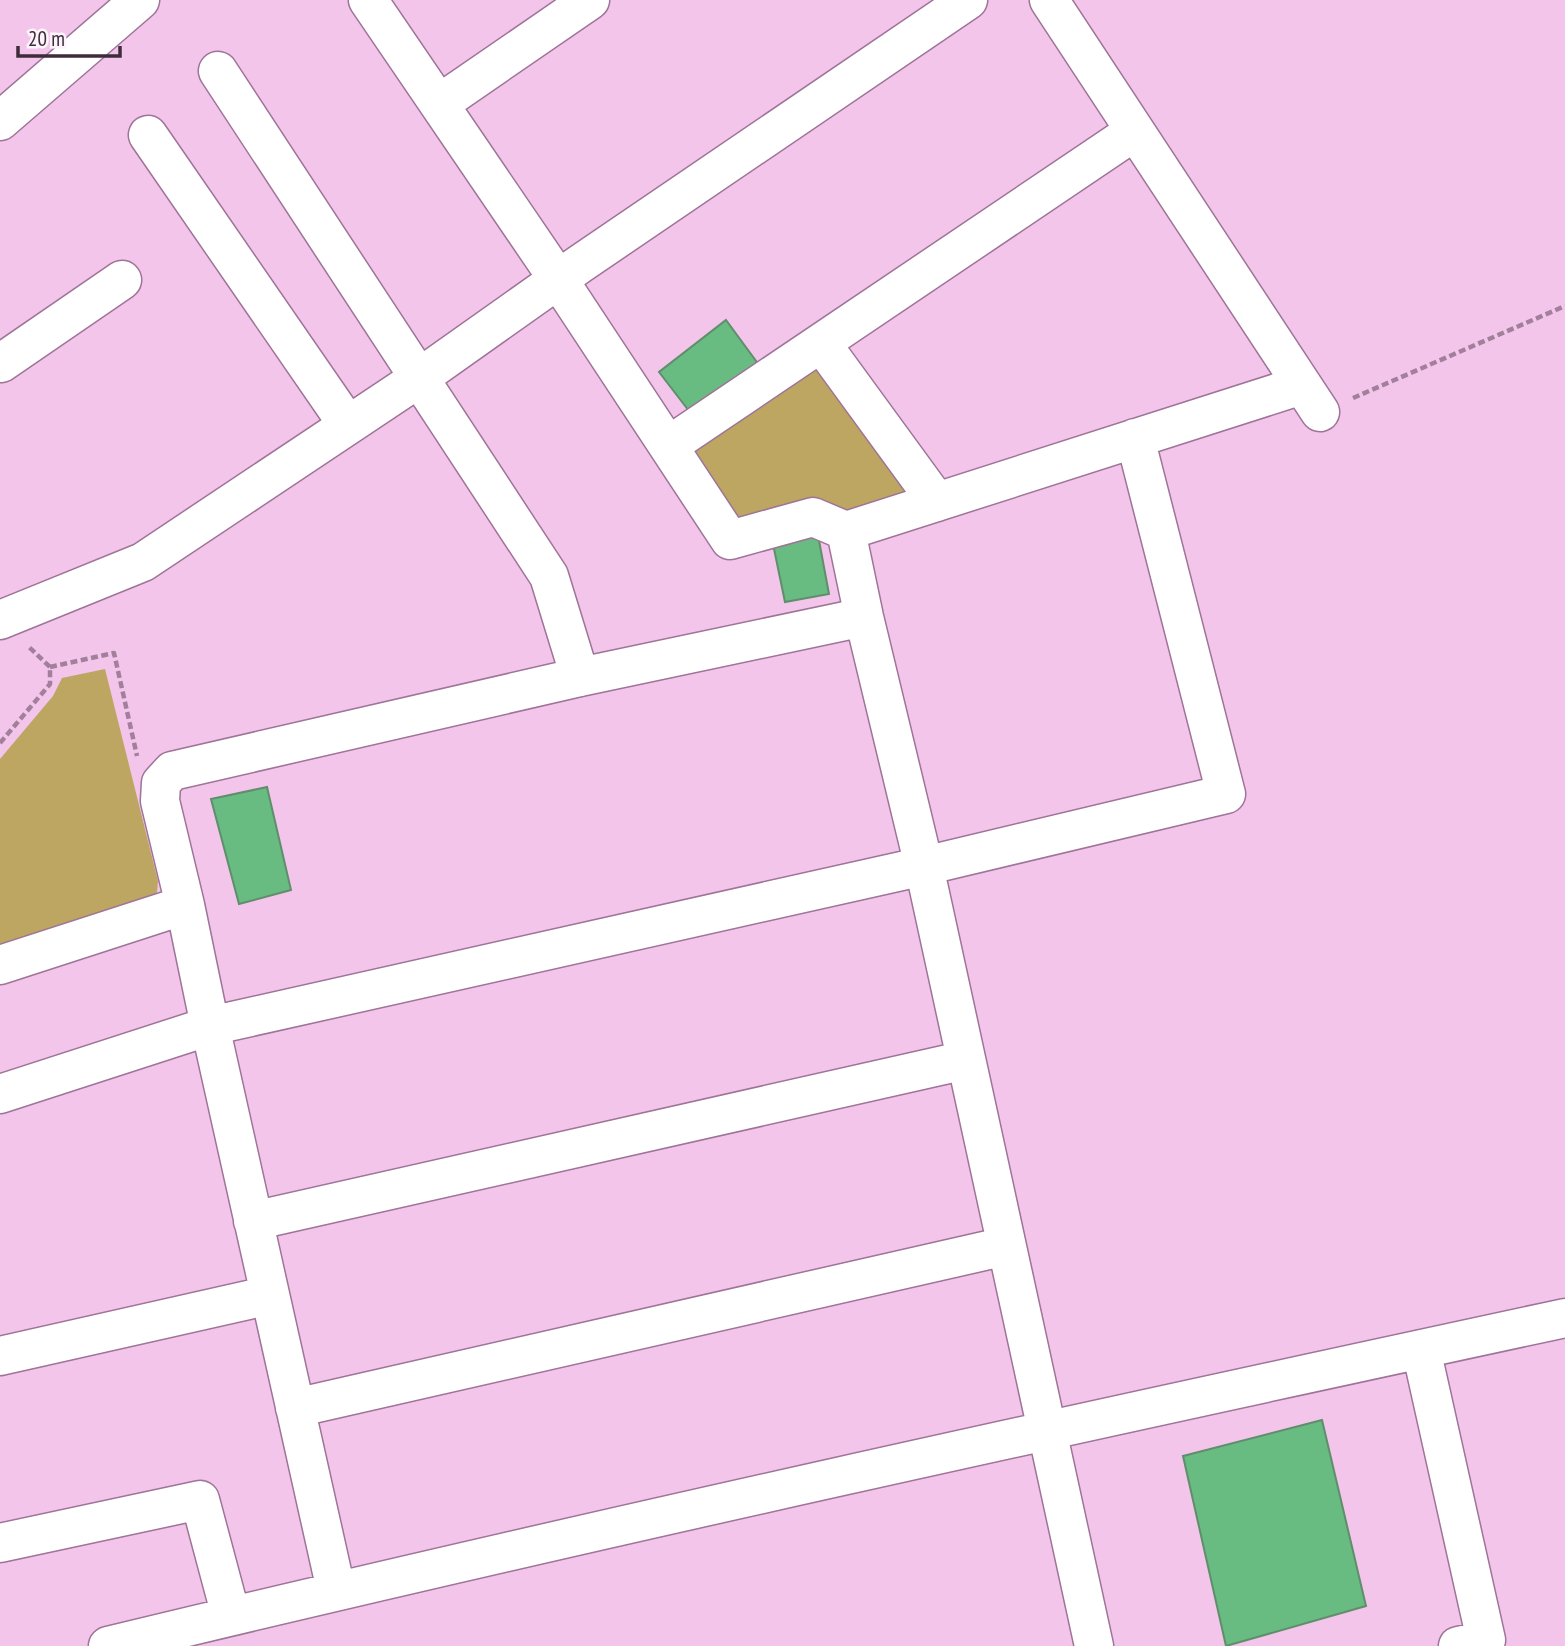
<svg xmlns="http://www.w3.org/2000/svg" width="1565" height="1646" viewBox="0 0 1565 1646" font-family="'PT Sans Narrow',sans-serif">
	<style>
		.green { fill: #bda661 }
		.building { fill: #68bb81; stroke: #608e6c; stroke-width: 2 }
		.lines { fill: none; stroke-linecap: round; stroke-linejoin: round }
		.minor-casing { stroke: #9e7497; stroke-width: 41 }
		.path { stroke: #a2809c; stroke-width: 4.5; stroke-dasharray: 7 3.5; stroke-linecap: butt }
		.minor { stroke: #fff; stroke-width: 38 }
	</style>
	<rect width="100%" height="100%" fill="#f3c5eb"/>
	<path class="green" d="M821,343L937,502L730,540L668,446Z
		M105,669L158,881L157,892L151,902L0,950V759L53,696L62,678Z"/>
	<path class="building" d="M726,320L759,365L689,411L659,372Z
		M818,535L829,594L785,602L773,544Z
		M267,787L291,890L239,904L211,799Z
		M1322,1420L1366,1606L1226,1646L1183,1456Z"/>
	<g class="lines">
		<defs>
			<path id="minor" d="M368,0L558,279L730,540L813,517L846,531L1302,385
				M1049,0L1320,412
				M218,71L549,576L580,677
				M439,104L590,0
				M0,121L140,0
				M148,135L348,425
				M821,343L937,502
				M0,361L1,363L122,280
				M668,446L1135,131
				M846,531L864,617L924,866L1094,1646
				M0,620L143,562L419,378L580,264L968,0
				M0,965L185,905
				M0,1094L210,1026L924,866L1226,794L1135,438
				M253,1221L966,1060
				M1421,1349L1486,1640L1458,1646
				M0,1356L270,1295
				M295,1408L1006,1246
				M0,1543L200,1500L231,1616
				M336,1590L210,1026L185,905L160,801L161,783L172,771L580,677L864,617
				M108,1646C592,1529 1078,1423 1565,1318"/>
		</defs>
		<use href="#minor" class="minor-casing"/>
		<path class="path" d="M1353,398L1565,306
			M50,667L114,653L137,756
			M0,743L50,684V667L28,646"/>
		<use href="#minor" class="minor"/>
	</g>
	<path d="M18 46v10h102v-10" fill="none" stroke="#3e2c3b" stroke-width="3.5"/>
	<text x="28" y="46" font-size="21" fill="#3e2c3b" stroke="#fdf3fb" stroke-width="5" paint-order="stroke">20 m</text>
</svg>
